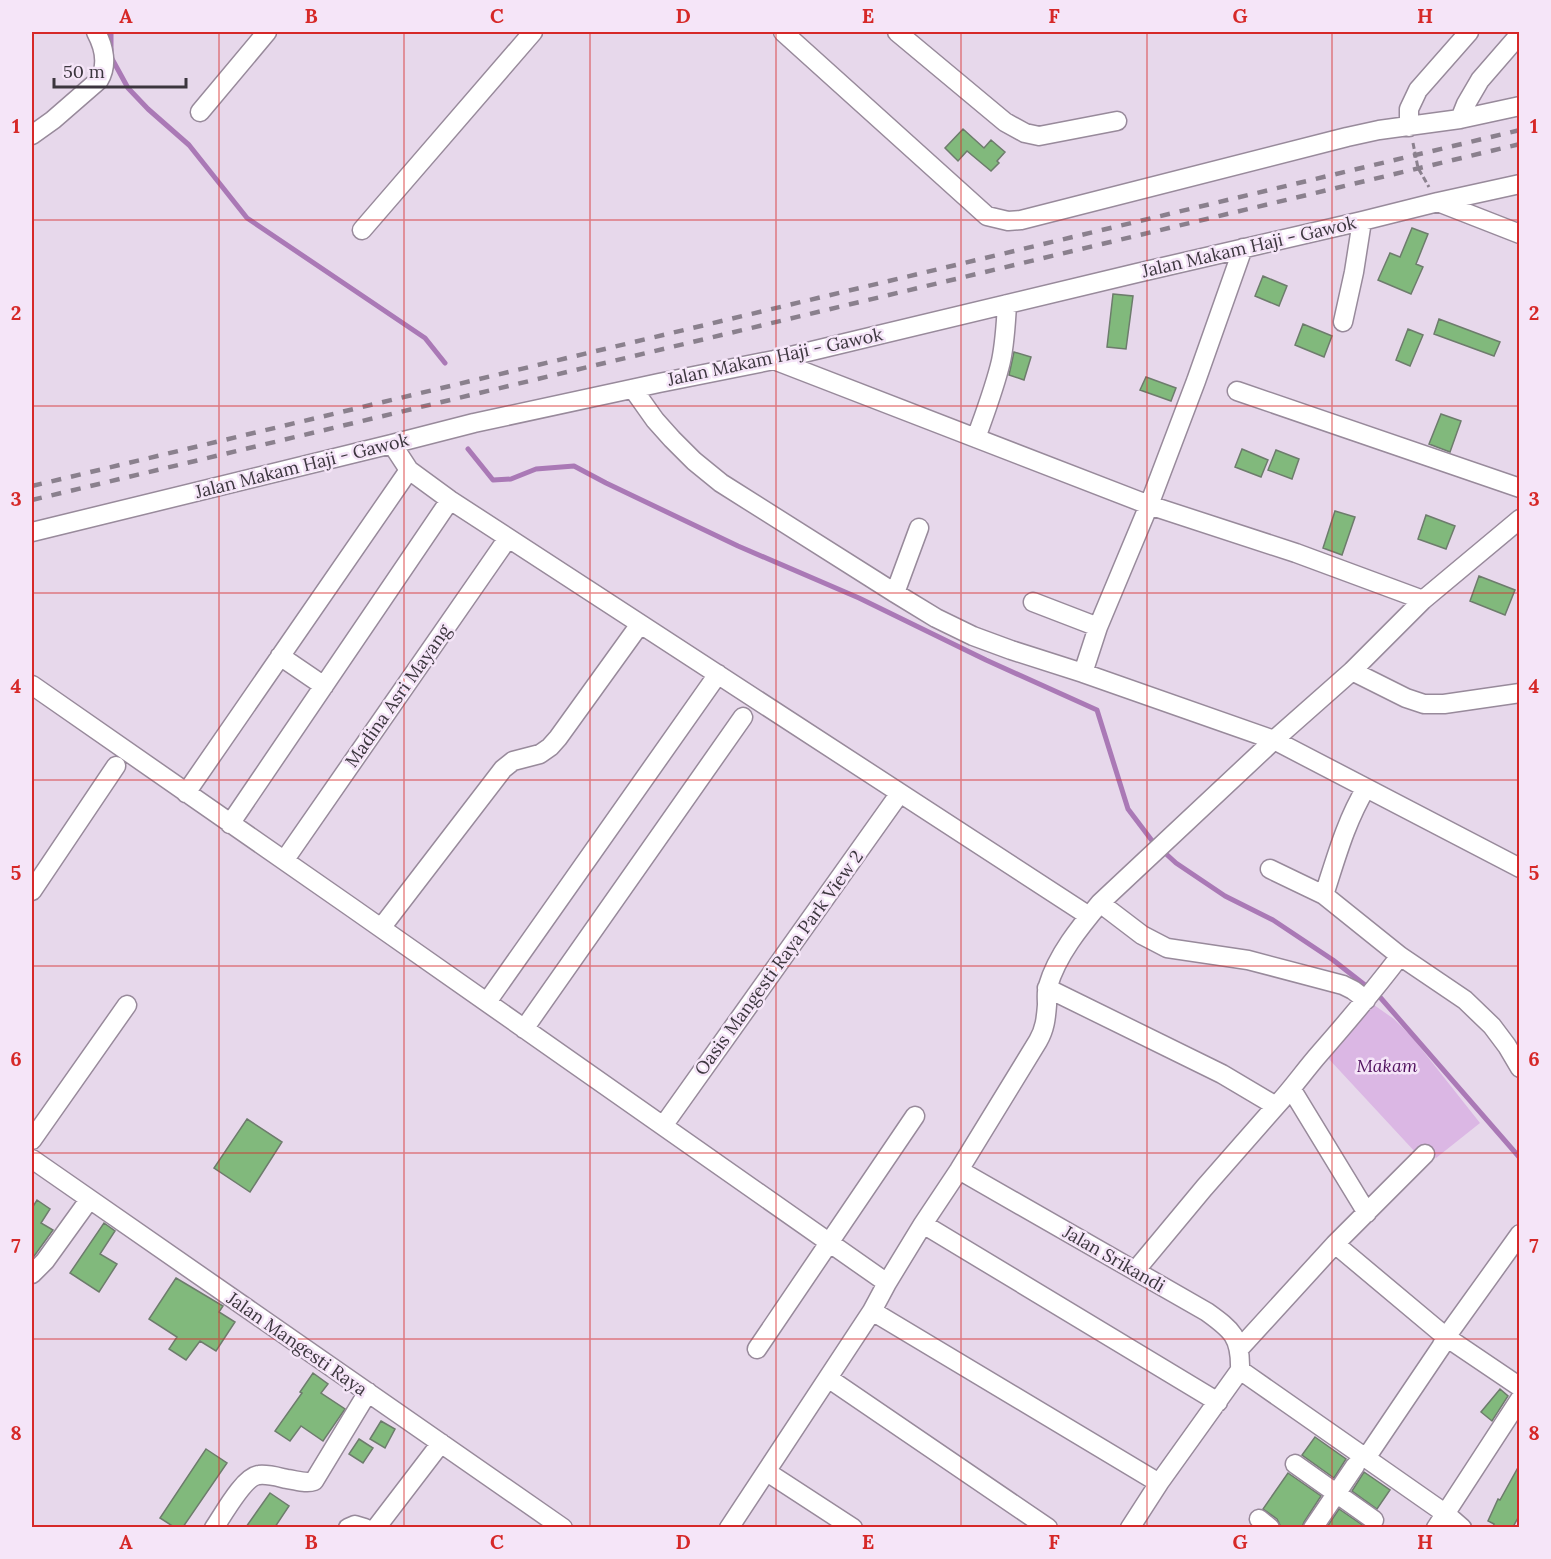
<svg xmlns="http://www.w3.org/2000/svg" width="1551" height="1559" viewBox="0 0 1551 1559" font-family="Lora,serif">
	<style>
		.green { fill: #dbb7e4 }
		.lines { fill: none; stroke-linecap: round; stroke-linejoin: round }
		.stream { stroke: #aa79b6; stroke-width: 5 }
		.building { fill: #81b97c; stroke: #6d7c6c; stroke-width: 1.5 }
		.minor-casing { stroke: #988a9b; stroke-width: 21 }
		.path { stroke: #8b818e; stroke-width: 3; stroke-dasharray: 6 3; stroke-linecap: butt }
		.minor { stroke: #fff; stroke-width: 18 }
		.rail { stroke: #8a808d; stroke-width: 4.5; stroke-dasharray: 10 10; stroke-linecap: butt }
		.grid { fill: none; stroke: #d62828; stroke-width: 1.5; stroke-opacity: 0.55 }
		.labels { text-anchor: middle; stroke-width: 5; stroke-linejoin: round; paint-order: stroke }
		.street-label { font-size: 18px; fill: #3c363e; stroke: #f5e5f8 }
		.park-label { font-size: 18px; font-style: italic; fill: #50115e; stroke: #f5e5f8 }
		.neatline { fill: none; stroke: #d62828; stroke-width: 2 }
		.grid-label { font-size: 20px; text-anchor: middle; font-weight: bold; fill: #d62828 }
	</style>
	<rect width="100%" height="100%" fill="#e7d8eb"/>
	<path class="green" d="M1374,1005L1394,1019L1412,1037L1480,1123L1436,1158L1425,1148L1417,1154L1328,1058Z"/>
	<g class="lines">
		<path class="stream" d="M109,32L111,34V57L128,88L148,109L189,145L247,218L425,338L445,363
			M468,449L493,480L511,479L536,469L574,466L606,483L738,546L859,598L986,660L1097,710L1128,809L1153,842L1176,863L1225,896L1273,920L1333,960L1379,996L1520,1158"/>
	</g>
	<path class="building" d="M963,129L984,148L991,140L1005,152L997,161L999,163L991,171L967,151L958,161L945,148Z
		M1412,228L1428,234L1416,264L1423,267L1411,294L1378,280L1390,253L1400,257Z
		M1263,276L1287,286L1279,306L1255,296Z
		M1113,294L1133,296L1126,349L1107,347Z
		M1439,319L1500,342L1494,356L1434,334Z
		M1303,324L1332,336L1324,357L1295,345Z
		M1408,329L1423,335L1410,366L1396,360Z
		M1014,352L1031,357L1024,380L1009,375Z
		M1146,377L1176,388L1171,401L1140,390Z
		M1441,414L1461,421L1450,452L1429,444Z
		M1242,449L1268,460L1261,477L1235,467Z
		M1276,450L1299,459L1292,479L1268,470Z
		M1335,511L1355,517L1342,555L1323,548Z
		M1426,515L1455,526L1446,549L1418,539Z
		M1479,576L1515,590L1505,615L1470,601Z
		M247,1119L282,1142L250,1192L214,1168Z
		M37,1200L50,1209L41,1223L53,1230L32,1259V1208Z
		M104,1223L115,1231L100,1254L117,1264L99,1292L70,1273Z
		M176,1278L223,1306L219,1312L235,1322L216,1351L200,1341L186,1360L169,1349L177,1337L149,1319Z
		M313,1373L328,1384L321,1393L345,1409L323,1441L301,1426L290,1441L275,1431L302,1393L300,1392Z
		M1500,1389L1508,1396L1492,1421L1481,1412Z
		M381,1421L395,1429L385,1448L370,1439Z
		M1315,1437L1346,1459L1334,1478L1302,1455Z
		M359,1439L373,1448L363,1463L349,1454Z
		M206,1449L227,1463L183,1527H174L160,1518Z
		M1520,1464V1514L1513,1527H1493L1494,1524L1488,1521L1498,1499L1500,1500Z
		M1364,1472L1390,1490L1377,1509L1352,1491Z
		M1288,1473L1321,1496L1304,1522L1302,1527H1281L1277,1519L1263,1509Z
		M270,1493L289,1506L275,1527H246Z
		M1339,1509L1364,1526L1363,1527H1327Z"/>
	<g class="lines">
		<defs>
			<path id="minor" d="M783,32L987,216L1008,221L1021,220L1347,137L1379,130L1460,119L1520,106
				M897,32L1005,122L1025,133L1039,136L1117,121
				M200,112L267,32
				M1460,119L1466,104L1480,80L1520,34
				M1409,127V109L1418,90L1469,32
				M32,135L53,120L99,80C108,65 104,47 96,32
				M1438,202L1520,234
				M362,230L533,32
				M1343,322L1354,272L1362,221
				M774,360L1149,505L1296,553L1423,600
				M633,389L655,420L672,439L694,461L721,483L895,593L936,618L973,636L1011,650L1083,673L1274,740L1520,868
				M1237,391L1520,488
				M976,438C985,413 995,387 1001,361C1005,342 1006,323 1007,304
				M392,444L409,470L450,500L1089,916
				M32,532L392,444L474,423L659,383L774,360L1137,273L1362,221L1438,202L1520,184
				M895,593L919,528
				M1033,602L1098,627
				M280,656L324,686
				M1352,671L1406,698L1424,704H1444L1520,693
				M1083,673L1098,627L1149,505L1196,381L1243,248
				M32,685L351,907L887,1283
				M186,793L409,470
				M230,824L450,500
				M288,855L508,538
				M1270,869L1324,895L1400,956L1465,1000L1492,1026L1507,1046L1520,1068
				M32,891L116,766
				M1324,895C1336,858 1346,821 1366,788
				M1100,903L1142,935L1167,948L1248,960L1343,985L1353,990L1366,1000
				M381,928L503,769L513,761L540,754L550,747L558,738L638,627
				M1047,988L1222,1074L1276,1106L1204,1188L1135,1271
				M487,1002L718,674
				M524,1029L743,717
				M1292,1090L1367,1213
				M1276,1106C1292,1089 1305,1070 1320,1053C1348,1021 1375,989 1400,956
				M663,1126L895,800
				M32,1140L127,1005
				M32,1159L563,1528
				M959,1170L1207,1312C1232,1330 1241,1337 1240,1370
				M923,1224L1218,1402
				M1335,1244L1446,1337L1520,1387
				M32,1274L45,1261L89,1200
				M872,1311L1159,1483
				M1240,1348L1335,1244L1425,1154
				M757,1349L915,1116
				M828,1378L1048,1528
				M1366,1458L1441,1347L1446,1337L1520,1234
				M1295,1464L1374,1520
				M767,1472L853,1528
				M1259,1519L1270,1528
				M214,1528C223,1515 244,1476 259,1475C268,1474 278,1477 287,1479C296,1480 306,1484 314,1481L368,1392
				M348,1528L355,1525L365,1528
				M376,1528L441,1443
				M729,1528L872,1311L887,1283L923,1224L959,1170L1038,1041C1045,1029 1046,1018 1047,1005C1047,998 1046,992 1048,986C1057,955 1080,927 1100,903L1274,740L1352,671L1423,600L1520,519
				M1130,1528L1159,1483L1240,1370L1446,1514L1462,1528
				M1313,1528L1355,1466
				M1436,1528L1520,1399"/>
		</defs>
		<use href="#minor" class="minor-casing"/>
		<path class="path" d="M1413,143L1418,168L1429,187"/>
		<use href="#minor" class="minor"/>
		<path class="rail" d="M32,486L1520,130
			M32,500L1520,144"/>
	</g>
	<path class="grid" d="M219,32V1528M404,32V1528M590,32V1528M776,32V1528M961,32V1528M1147,32V1528M1332,32V1528M32,220H1520M32,406H1520M32,593H1520M32,780H1520M32,966H1520M32,1153H1520M32,1339H1520"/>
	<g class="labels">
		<g class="street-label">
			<text transform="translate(1249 247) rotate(-13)" y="6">Jalan Makam Haji - Gawok</text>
			<text transform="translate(775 357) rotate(-12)" y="6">Jalan Makam Haji - Gawok</text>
			<text transform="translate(302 466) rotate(-14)" y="6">Jalan Makam Haji - Gawok</text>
			<text transform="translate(398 696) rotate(-55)" y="6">Madina Asri Mayang</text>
			<text transform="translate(779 963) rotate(-54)" y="6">Oasis Mangesti Raya Park View 2</text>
			<text transform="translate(1114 1259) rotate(30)" y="6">Jalan Srikandi</text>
			<text transform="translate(297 1344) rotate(35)" y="6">Jalan Mangesti Raya</text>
		</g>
		<g class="park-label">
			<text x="1387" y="1072">Makam</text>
		</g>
	</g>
	<rect width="1551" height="1559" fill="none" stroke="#f5e5f8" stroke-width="66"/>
	<path d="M54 78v9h132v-9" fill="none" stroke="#3c363e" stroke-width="3"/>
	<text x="63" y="78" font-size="18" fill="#3c363e" stroke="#f5e5f8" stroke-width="4.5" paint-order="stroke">50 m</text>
	<rect x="33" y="33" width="1485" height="1493" class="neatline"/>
	<g class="grid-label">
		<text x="126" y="23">A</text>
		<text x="311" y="23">B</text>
		<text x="497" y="23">C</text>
		<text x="683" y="23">D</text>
		<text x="868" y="23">E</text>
		<text x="1054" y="23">F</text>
		<text x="1240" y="23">G</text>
		<text x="1425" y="23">H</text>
		<text x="16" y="133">1</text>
		<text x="1534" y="133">1</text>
		<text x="16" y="320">2</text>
		<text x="1534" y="320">2</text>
		<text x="16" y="506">3</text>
		<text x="1534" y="506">3</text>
		<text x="16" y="693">4</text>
		<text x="1534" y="693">4</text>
		<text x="16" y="880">5</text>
		<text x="1534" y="880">5</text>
		<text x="16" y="1066">6</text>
		<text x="1534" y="1066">6</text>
		<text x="16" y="1253">7</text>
		<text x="1534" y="1253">7</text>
		<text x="16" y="1440">8</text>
		<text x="1534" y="1440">8</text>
		<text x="126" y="1549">A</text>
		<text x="311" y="1549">B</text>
		<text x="497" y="1549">C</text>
		<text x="683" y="1549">D</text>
		<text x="868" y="1549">E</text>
		<text x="1054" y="1549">F</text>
		<text x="1240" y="1549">G</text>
		<text x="1425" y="1549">H</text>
	</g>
</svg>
